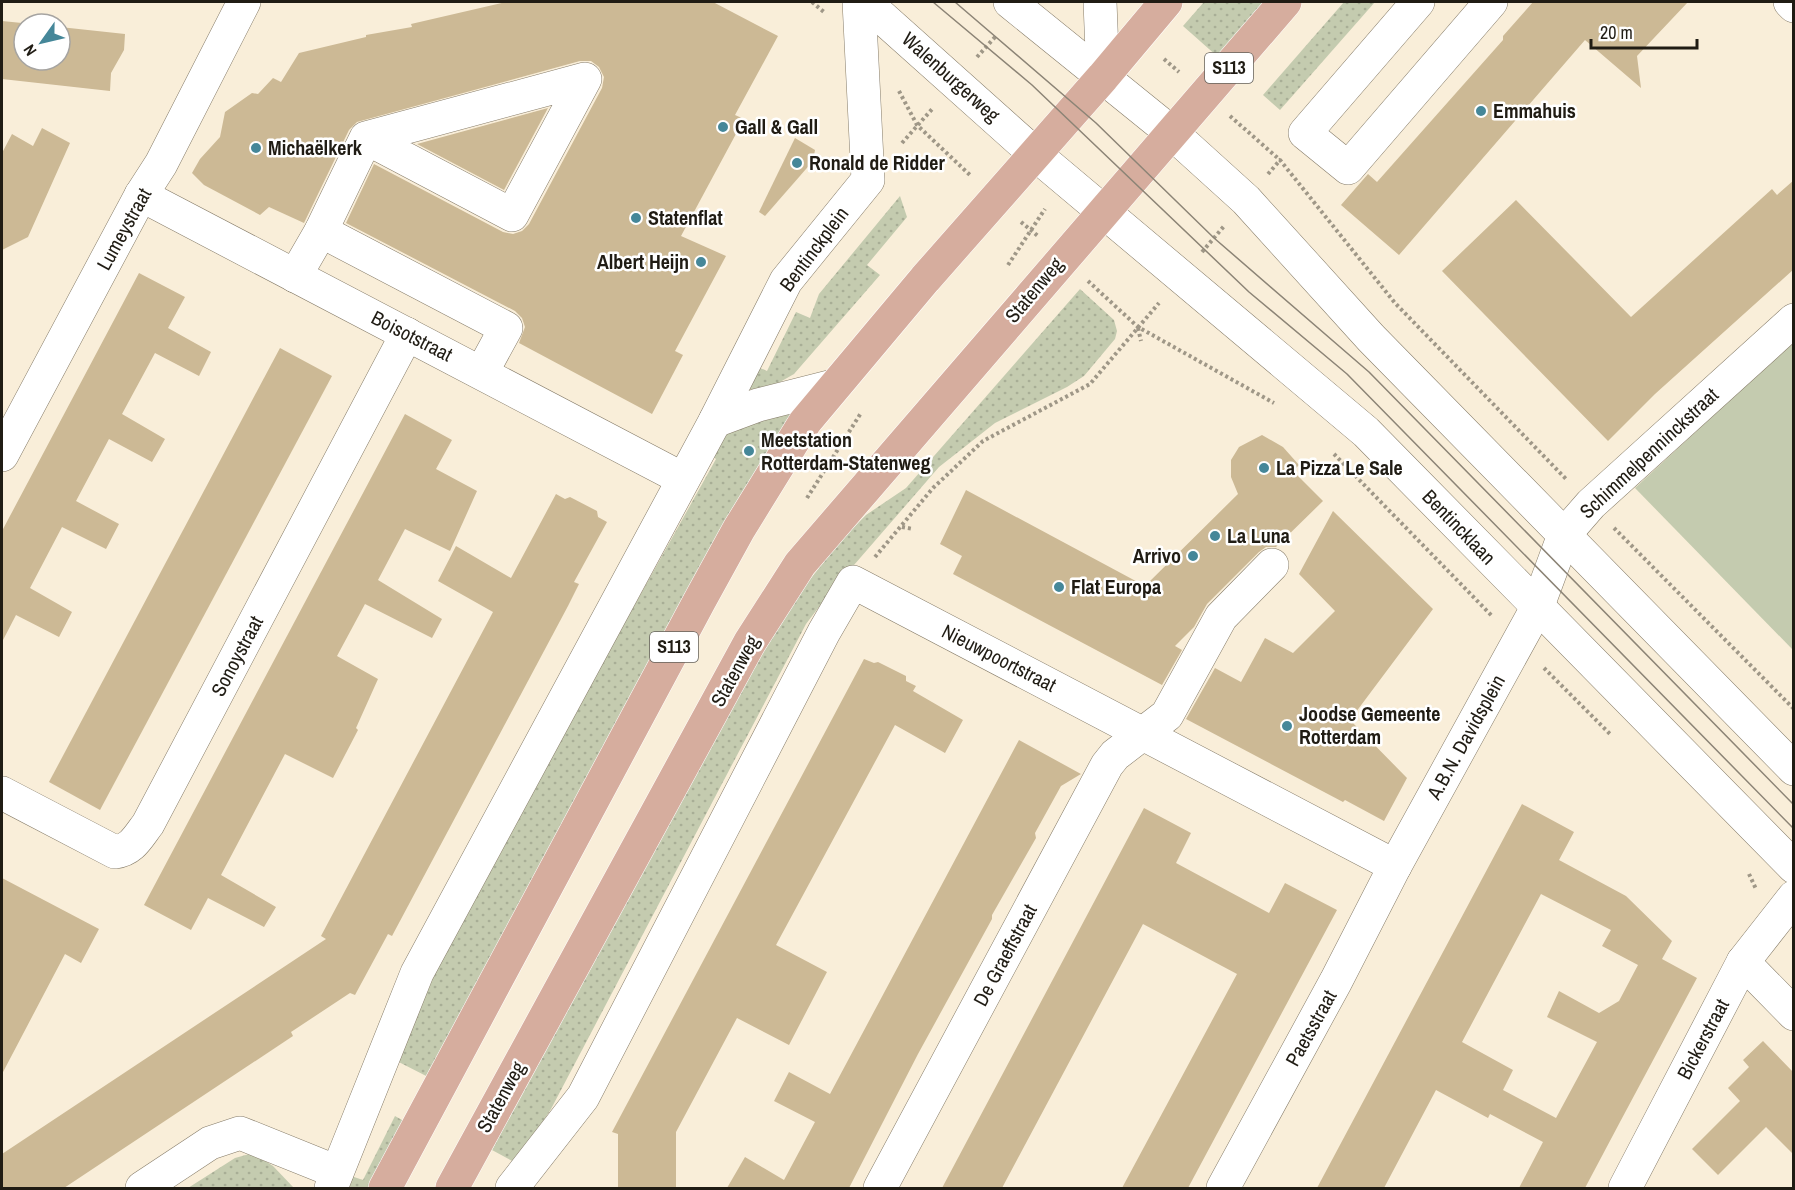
<svg xmlns="http://www.w3.org/2000/svg" width="1795" height="1190" font-family="'Archivo Narrow',sans-serif">
<style>
.grass{fill:url(#grass-dots)}
.pitch{fill:#c4cbaf}
.building{fill:#ccb995;fill-rule:evenodd}
.lines{fill:none;stroke-linecap:round;stroke-linejoin:round}
.minor-casing{stroke:#867c69;stroke-width:34}
.major-casing{stroke:#fff;stroke-width:34}
.path{stroke:#9f9787;stroke-width:4;stroke-dasharray:3 3;stroke-linecap:butt}
.minor{stroke:#fff;stroke-width:33}
.major{stroke:#d6ad9e;stroke-width:33}
.tram{stroke:#8c8476;stroke-width:1.5}
.poi-dot{fill:#458799;stroke:#fff;stroke-width:2}
.labels{text-anchor:middle;stroke-width:5;stroke-linejoin:round;paint-order:stroke}
.shield{fill:#fff;stroke:#63605a;stroke-width:1.5}
.shield-label{font-size:18px;font-weight:bold;fill:#201c14}
.street-label{font-size:20px;fill:#201c14;stroke:#fff}
.poi-label{font-size:20px;font-weight:bold;fill:#201c14;stroke:#fff;text-anchor:start}
</style>
<defs>
<pattern id="grass-dots" width="8" height="8" patternUnits="userSpaceOnUse" patternTransform="scale(1.5)"><rect width="8" height="8" fill="#c4cbaf"/><path d="M2 2h.1M6 6h.1" fill="none" stroke="#a8ae96" stroke-width="1.8" stroke-linecap="round"/></pattern>
</defs>
<rect width="100%" height="100%" fill="#f9eed9"/>
<!-- grass -->
<g class="grass">
<path d="M1204,2H1264L1218,57L1183,26Z"/>
<path d="M1344,2H1375L1280,110L1263,95Z"/>
<path d="M900,196L907,217L867,265L880,275L794,374L773,386L740,391L753,365L767,371L796,312L810,318L819,294Z"/>
<path d="M1080,289L1114,320L1117,331L1115,339L1084,376L1067,387L995,423L939,467L828,595L806,624L551,1109L516,1163L492,1150L733,690L795,598L844,537L866,515L906,488Z"/>
<path d="M800,411L434,1080L389,1057L425,981L716,459L705,450L733,421Z"/>
<path d="M395,1116L409,1124L375,1188H347L351,1176L363,1180Z"/>
<path d="M253,1153L273,1166L294,1188H188L235,1158Z"/>
</g>
<!-- pitch -->
<path class="pitch" d="M1793,342V650L1635,488Z"/>
<!-- building -->
<g class="building">
<path d="M506,2H713L778,36L735,115L744,119L681,236L726,256L675,351L683,355L652,414L519,343L525,327L522,318L515,311L346,223L374,164L503,232L513,234L522,231L529,224L602,88L604,77L599,67L591,61H580L357,122L349,130L304,223L269,207L260,215L204,185L192,173L200,159L220,137L225,112L252,93L258,94L273,78L281,82L299,53L366,37V35L412,27L411,24Z"/>
<path d="M1533,2H1688L1637,56L1641,88L1585,40L1399,255L1341,205L1368,174L1377,182L1503,40V36Z"/>
<path d="M2,21L32,24H24V60H60V27L125,34L124,50L111,73L110,91L2,79Z"/>
<path d="M548,108L504,190L417,144Z"/>
<path d="M42,128L70,143L28,237L2,250V153L12,134L33,146Z"/>
<path d="M795,138L815,150L813,161L765,216L759,212Z"/>
<path d="M1794,180V269L1655,394L1608,441L1442,271L1516,200L1631,317L1772,189L1777,195Z"/>
<path d="M139,273L185,297L168,328L211,352L199,376L155,353L122,414L165,439L152,462L109,439L76,501L119,524L106,549L62,527L30,588L72,612L59,637L16,615L2,642V531Z"/>
<path d="M280,348L332,376L100,810L49,782Z"/>
<path d="M405,414L452,440L436,469L477,491L450,551L405,529L378,580L442,619L432,638L365,604L337,656L378,679L356,728L358,730L333,778L285,754L221,875L276,907L264,927L208,898L191,930L144,905Z"/>
<path d="M1262,435L1283,447L1299,465L1293,471L1323,501L1276,547H1266L1259,552L1207,604L1194,627L1175,646L1182,650L1162,685L953,574L962,556L940,544L966,490L1145,586L1238,494L1231,477V460L1239,447Z"/>
<path d="M556,494L565,499L570,497L597,511L598,517L607,522L574,582L579,584L568,606L392,936L388,934L355,995L350,993L291,1032L293,1036L64,1188H2V1154L326,939L321,936L493,612L438,581L456,546L511,578Z"/>
<path d="M1333,511L1433,609L1350,720L1407,778L1384,821L1345,800L1343,802L1186,719L1215,668L1241,682L1265,638L1293,653L1335,611L1299,574Z"/>
<path d="M864,659L874,663L878,662L906,676V681L916,686L913,691L963,720L945,753L895,725L776,945L827,972L789,1045L737,1018L676,1132V1188H618V1134L612,1132Z"/>
<path d="M1019,740L1081,774L1061,786L1035,833L1036,838L992,915V919L918,1054L849,1188H727L745,1157L784,1180L815,1122L774,1101L789,1072L830,1094Z"/>
<path d="M1522,804L1574,832L1559,860L1626,896L1672,941L1662,959L1697,978L1620,1122L1585,1188H1519L1543,1142L1490,1114L1488,1118L1436,1090L1384,1188H1317ZM1541,894L1611,930L1602,946L1638,965L1619,1001L1599,1013L1559,991L1547,1017L1597,1042L1556,1118L1503,1090L1513,1070L1462,1042Z"/>
<path d="M1144,808L1191,833L1176,863L1269,913L1285,883L1337,910L1315,951L1188,1188H1122L1237,974L1143,924L1002,1188H942Z"/>
<path d="M2,878L99,929L81,963L65,954L2,1074Z"/>
<path d="M1763,1041L1794,1073V1155L1766,1127L1718,1175L1692,1149L1740,1101L1728,1088L1749,1067L1743,1060Z"/>
</g>
<g class="lines">
<defs>
<g id="minor">
<path d="M865,2L1035,154L1366,432L1794,867"/>
<path d="M1010,2L1172,133L1246,200L1371,338L1794,769"/>
<path d="M1100,2L1103,77"/>
<path d="M1418,2L1305,133L1348,168L1491,2"/>
<path d="M1790,2L1794,6"/>
<path d="M141,195L683,479"/>
<path d="M321,231L506,328L482,372"/>
<path d="M295,276L321,231L366,138L585,79L512,215L366,138"/>
<path d="M715,421L758,405L833,386"/>
<path d="M2,455L141,195L161,164L244,2"/>
<path d="M2,793L115,852C132,850 138,837 148,824L407,334"/>
<path d="M1743,962L1794,1014"/>
<path d="M142,1188L210,1143L240,1133L337,1172"/>
<path d="M331,1188L417,973L715,421L786,281L868,180L859,2"/>
<path d="M512,1188L583,1097L824,632L853,582L1395,866"/>
<path d="M880,1188L1107,765L1115,755L1167,715L1221,617L1272,565"/>
<path d="M1223,1188L1336,981L1395,866L1537,608L1564,535L1591,504L1794,320"/>
<path d="M1625,1188L1743,962L1794,897"/>
</g>
<g id="major">
<path d="M385,1188L700,600L739,529L805,422L925,279L1103,77L1166,2"/>
<path d="M452,1188L750,642L800,564L1285,2"/>
</g>
</defs>
<!-- minor casing -->
<use href="#minor" class="minor-casing"/>
<!-- major casing -->
<use href="#major" class="major-casing"/>
<!-- path -->
<g class="path">
<path d="M812,2L824,12"/>
<path d="M977,57L996,36"/>
<path d="M1164,59L1179,72"/>
<path d="M899,91L917,125L971,176"/>
<path d="M1230,116L1280,160L1395,303L1567,480"/>
<path d="M902,143L933,108"/>
<path d="M1268,174L1281,159"/>
<path d="M1021,222L1038,236"/>
<path d="M1202,252L1225,225"/>
<path d="M1008,265L1045,209"/>
<path d="M1088,281L1138,327L1274,403"/>
<path d="M1138,328L1141,341"/>
<path d="M1334,454L1492,616"/>
<path d="M807,498L861,413"/>
<path d="M902,527L913,529"/>
<path d="M1614,528L1794,709"/>
<path d="M875,557L933,488L965,458L983,441L1090,384L1159,303"/>
<path d="M1544,668L1611,735"/>
<path d="M1749,874L1756,889"/>
</g>
<!-- minor -->
<use href="#minor" class="minor"/>
<!-- major -->
<use href="#major" class="major"/>
<!-- tram -->
<g class="tram">
<path d="M933,2L1032,85L1249,292L1347,374L1794,829"/>
<path d="M955,2L1096,123L1214,238L1369,372L1794,805"/>
</g>
</g>
<!-- markers -->
<g class="poi-dot">
<circle cx="1481" cy="111" r="6"/>
<circle cx="723" cy="127" r="6"/>
<circle cx="256" cy="148" r="6"/>
<circle cx="797" cy="163" r="6"/>
<circle cx="636" cy="218" r="6"/>
<circle cx="701" cy="262" r="6"/>
<circle cx="749" cy="451" r="6"/>
<circle cx="1264" cy="468" r="6"/>
<circle cx="1215" cy="536" r="6"/>
<circle cx="1193" cy="556" r="6"/>
<circle cx="1059" cy="587" r="6"/>
<circle cx="1287" cy="726" r="6"/>
</g>
<g class="labels">
<!-- shield labels -->
<g class="shield">
<rect x="1205" y="53" width="48" height="30" rx="4.5"/>
<rect x="650" y="632" width="48" height="30" rx="4.5"/>
</g>
<g class="shield-label">
<text x="1229" y="74">S113</text>
<text x="674" y="653">S113</text>
</g>
<!-- street labels -->
<g class="street-label">
<text transform="translate(951 77) rotate(42)" y="7">Walenburgerweg</text>
<text transform="translate(124 229) rotate(-61)" y="7">Lumeystraat</text>
<text transform="translate(814 249) rotate(-53)" y="7">Bentinckplein</text>
<text transform="translate(1034 290) rotate(-50)" y="7">Statenweg</text>
<text transform="translate(412 336) rotate(27)" y="7">Boisotstraat</text>
<text transform="translate(1649 453) rotate(-43)" y="7">Schimmelpenninckstraat</text>
<text transform="translate(1459 527) rotate(46)" y="7">Bentincklaan</text>
<text transform="translate(237 656) rotate(-62)" y="7">Sonoystraat</text>
<text transform="translate(999 658) rotate(27)" y="7">Nieuwpoortstraat</text>
<text transform="translate(735 671) rotate(-61)" y="7">Statenweg</text>
<text transform="translate(1466 737) rotate(-61)" y="7">A.B.N. Davidsplein</text>
<text transform="translate(1005 955) rotate(-62)" y="7">De Graeffstraat</text>
<text transform="translate(1311 1028) rotate(-61)" y="7">Paetsstraat</text>
<text transform="translate(1703 1039) rotate(-62)" y="7">Bickerstraat</text>
<text transform="translate(501 1097) rotate(-61)" y="7">Statenweg</text>
</g>
<!-- poi labels -->
<g class="poi-label">
<text x="1493" y="118">Emmahuis</text>
<text x="735" y="134">Gall &amp; Gall</text>
<text x="268" y="155">Michaëlkerk</text>
<text x="809" y="170">Ronald de Ridder</text>
<text x="648" y="225">Statenflat</text>
<text x="689" y="269" text-anchor="end">Albert Heijn</text>
<text x="761" y="447">Meetstation<tspan x="761" dy="23">Rotterdam-Statenweg</tspan></text>
<text x="1276" y="475">La Pizza Le Sale</text>
<text x="1227" y="543">La Luna</text>
<text x="1181" y="563" text-anchor="end">Arrivo</text>
<text x="1071" y="594">Flat Europa</text>
<text x="1299" y="721">Joodse Gemeente<tspan x="1299" dy="23">Rotterdam</tspan></text>
</g>
</g>
<!-- border -->
<rect width="1795" height="1190" fill="none" stroke="#201c14" stroke-width="6"/>
<!-- north arrow -->
<g transform="translate(42 42) rotate(236)"><circle r="28" fill="#ffffff" stroke="#a6a4a1" stroke-width="1.5"/>
<path d="M0-4.5L10 22L0 15L-10 22Z" fill="#458799"/>
<text y="-9" font-size="16" font-weight="bold" text-anchor="middle" fill="#201c14">N</text>
</g>
<!-- scale -->
<path d="M1591 39v9h106v-9" fill="none" stroke="#201c14" stroke-width="3"/>
<text x="1600" y="39" font-size="18" fill="#201c14" stroke="#ffffff" stroke-width="4.5" paint-order="stroke">20 m</text>
</svg>
